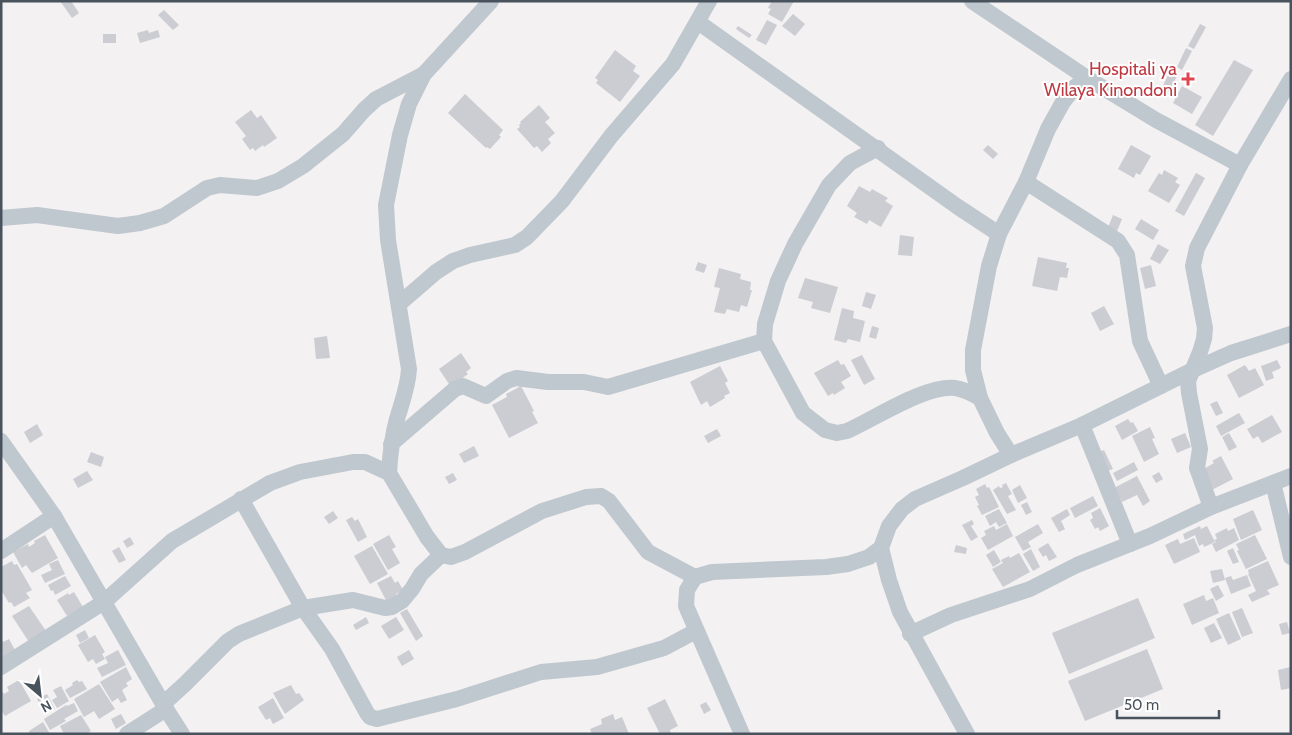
<svg xmlns="http://www.w3.org/2000/svg" width="1292" height="735" font-family="Cabin,sans-serif">
<style>
.building{fill:#cbcdd3}
.lines{fill:none;stroke-linecap:round;stroke-linejoin:round}
.street{stroke:#bfc7cf;stroke-width:16}
.health-dot{fill:#e0444e;stroke:#fff;stroke-width:2}
.labels{text-anchor:middle;stroke-width:4;stroke-linejoin:round;paint-order:stroke}
.health-label{font-size:18px;fill:#be3a42;stroke:#fff;text-anchor:end}
</style>
<rect width="100%" height="100%" fill="#f3f1f1"/>
<!-- building -->
<g class="building">
<path d="M60,1H71L79,13L72,18Z"/>
<path d="M772,1H794L782,22L768,14L771,9L768,8Z"/>
<path d="M164,10L179,25L173,30L158,15Z"/>
<path d="M793,14L805,24L795,36L782,26Z"/>
<path d="M767,20L777,25L766,45L756,40Z"/>
<path d="M1200,24L1206,27L1194,49L1188,46Z"/>
<path d="M738,26L752,35L749,38L736,29Z"/>
<path d="M148,30L149,33L158,30L160,37L140,43L137,33Z"/>
<rect x="103" y="34" width="13" height="9"/>
<path d="M1186,48L1192,51L1182,70L1177,67Z"/>
<path d="M615,50L636,66L633,71L640,76L620,102L596,83L598,80L595,78Z"/>
<path d="M1234,60L1253,70L1213,136L1195,125Z"/>
<path d="M1169,73L1177,76L1166,98L1159,94Z"/>
<path d="M1182,86L1202,97L1192,114L1173,103Z"/>
<path d="M465,94L503,130L499,135L501,137L490,149L487,147L486,148L448,113Z"/>
<path d="M539,105L550,118L545,122L555,133L548,139L551,143L542,152L537,146L534,148L517,129L520,127L519,125L521,123L520,122Z"/>
<path d="M251,110L257,118L261,115L277,138L264,147L263,145L255,151L253,148L250,150L242,139L246,136L235,122Z"/>
<path d="M988,145L998,154L993,159L983,150Z"/>
<path d="M1131,145L1151,156L1140,175L1136,173L1134,178L1118,169Z"/>
<path d="M1164,170L1178,178L1175,182L1180,185L1169,203L1148,191L1159,173L1162,175Z"/>
<path d="M1196,173L1205,178L1184,216L1175,211Z"/>
<path d="M859,186L870,192L872,189L888,198L885,201L893,206L881,227L869,220L867,224L854,217L857,213L847,206Z"/>
<path d="M1113,215L1122,219L1116,234L1107,230Z"/>
<path d="M1141,219L1159,230L1153,240L1135,229Z"/>
<path d="M900,235L914,237L912,256L898,255Z"/>
<path d="M1158,244L1169,250L1160,264L1150,259Z"/>
<path d="M1038,257L1067,263L1066,268H1069L1067,278L1060,277L1057,291L1032,286Z"/>
<path d="M698,262L707,265L704,273L695,270Z"/>
<path d="M1151,265L1156,286L1145,289L1140,268Z"/>
<path d="M719,268L741,274L740,279L751,282L750,290H752L747,307L741,305L739,312L727,309L725,314L714,312L720,288L714,287Z"/>
<path d="M805,278L838,287L830,313L811,308L813,302L798,298Z"/>
<path d="M866,292L876,295L871,309L862,306Z"/>
<path d="M1104,306L1114,324L1100,331L1091,313Z"/>
<path d="M842,308L854,311L853,318L865,321L860,342L848,339L846,343L834,340Z"/>
<path d="M872,326L879,328L876,339L869,337Z"/>
<path d="M327,336L330,358L316,359L314,338Z"/>
<path d="M461,353L471,368L466,372L468,374L453,385L449,384L439,369Z"/>
<path d="M862,355L875,379L864,385L851,360Z"/>
<path d="M838,360L841,365L844,364L851,376L841,382L845,388L834,395L833,393L828,396L814,373Z"/>
<path d="M1277,360L1281,368L1272,372L1274,378L1266,381L1261,366Z"/>
<path d="M1245,365L1249,371L1255,368L1264,385L1239,398L1227,375Z"/>
<path d="M720,366L728,381L725,383L730,393L724,396L725,398L710,407L707,401L701,405L690,382Z"/>
<path d="M521,386L534,411L532,412L538,423L509,438L492,405L507,397L506,394Z"/>
<path d="M1217,401L1223,413L1216,416L1210,404Z"/>
<path d="M1239,413L1245,423L1221,436L1216,426Z"/>
<path d="M1272,415L1282,432L1262,443L1258,436L1253,439L1247,429Z"/>
<path d="M1128,419L1131,423L1133,422L1138,431L1122,440L1115,426Z"/>
<path d="M37,424L43,435L30,443L24,432Z"/>
<path d="M1150,427L1155,438L1152,439L1159,454L1144,462L1132,436Z"/>
<path d="M717,429L721,436L708,443L704,436Z"/>
<path d="M1185,433L1191,447L1177,453L1171,439Z"/>
<path d="M1229,433L1237,447L1229,451L1222,437Z"/>
<path d="M474,446L479,456L464,463L459,454Z"/>
<path d="M1104,450L1113,469L1107,471L1099,452Z"/>
<path d="M91,452L104,457L101,467L87,462Z"/>
<path d="M1221,456L1233,479L1210,491L1200,471L1214,463L1212,461Z"/>
<path d="M1134,462L1138,470L1117,481L1113,473Z"/>
<path d="M87,471L93,480L78,488L73,479Z"/>
<path d="M1159,472L1163,479L1156,483L1152,476Z"/>
<path d="M453,473L457,480L449,484L445,477Z"/>
<path d="M1137,476L1150,501L1143,506L1137,495L1122,502L1118,494L1112,489Z"/>
<path d="M1006,483L1012,494L1008,496L1016,510L1007,514L993,490L999,486L1000,488L1003,487L1002,485Z"/>
<path d="M985,484L987,488L989,487L999,507L982,515L977,506L979,505L975,497L979,495L976,489Z"/>
<path d="M1020,485L1027,498L1018,503L1012,490Z"/>
<path d="M1093,496L1098,506L1075,518L1070,508Z"/>
<path d="M1027,502L1032,512L1026,515L1021,505Z"/>
<path d="M1100,508L1109,526L1100,531L1098,527L1095,529L1090,520L1093,518L1091,513Z"/>
<path d="M999,509L1007,523L999,527L996,522L990,526L985,516Z"/>
<path d="M1067,509L1070,515L1061,521L1065,529L1059,532L1051,518Z"/>
<path d="M1253,510L1262,530L1241,540L1233,519Z"/>
<path d="M333,511L338,518L329,524L324,517Z"/>
<path d="M352,517L355,521L358,519L367,537L358,542L346,520Z"/>
<path d="M972,520L974,524L971,526L978,537L971,541L962,525Z"/>
<path d="M1007,524L1013,536L988,550L981,538L986,535L984,531L994,526L996,530Z"/>
<path d="M1038,524L1043,533L1028,542L1031,547L1023,551L1015,537Z"/>
<path d="M1200,526L1201,529L1207,526L1215,542L1204,547L1203,544L1199,546L1195,535L1185,540L1183,534Z"/>
<path d="M1227,528L1228,531L1234,528L1239,540L1216,552L1212,544L1216,542L1214,540L1217,539L1215,534Z"/>
<path d="M45,535L58,558L32,573L26,565L22,568L13,552L28,544L29,547L35,543L34,541Z"/>
<path d="M389,535L396,547L392,549L400,563L388,570L373,544Z"/>
<path d="M1255,535L1267,559L1246,569L1237,551L1239,550L1236,544Z"/>
<path d="M130,537L134,544L127,548L123,541Z"/>
<path d="M1194,538L1200,552L1174,564L1165,545L1178,539L1180,544Z"/>
<path d="M1048,543L1057,557L1049,561L1046,555L1043,557L1038,549Z"/>
<path d="M956,545L967,548L966,554L954,552Z"/>
<path d="M372,546L388,574L370,584L354,556Z"/>
<path d="M119,547L126,560L119,563L112,551Z"/>
<path d="M1233,548L1239,562L1233,564L1227,551Z"/>
<path d="M1031,549L1040,567L1033,571L1023,554Z"/>
<path d="M994,550L1001,562L993,567L986,555Z"/>
<path d="M1019,553L1030,572L1003,587L992,569L1003,563L1001,560L1009,556L1010,558Z"/>
<path d="M58,560L65,574L45,583L41,575L52,570L49,564Z"/>
<path d="M12,561L14,565L17,564L32,590L26,593L30,598L14,607L11,602L9,603L1,590V567Z"/>
<path d="M1268,561L1279,585L1267,590L1270,594L1252,602L1248,595L1256,591L1248,574H1249L1248,570Z"/>
<path d="M1222,569L1225,580L1213,583L1210,571Z"/>
<path d="M1247,575L1251,586L1231,594L1225,578L1231,576L1233,580Z"/>
<path d="M65,576L71,586L55,595L53,590L51,591L48,585Z"/>
<path d="M391,576L395,583L398,581L403,590L396,594L399,600L389,606L377,583Z"/>
<path d="M1218,585L1224,596L1216,601L1210,589Z"/>
<path d="M74,592L83,607L67,616L57,600L68,593L69,595Z"/>
<path d="M1204,595L1206,601L1213,598L1219,613L1192,625L1183,604Z"/>
<path d="M1138,598L1155,638L1069,674L1052,633Z"/>
<path d="M29,606L46,631L29,642L12,616Z"/>
<path d="M1242,608L1253,633L1242,637L1232,612Z"/>
<path d="M407,609L423,636L416,641L400,613Z"/>
<path d="M1229,613L1241,639L1228,645L1216,619Z"/>
<path d="M366,617L369,623L356,630L353,625Z"/>
<path d="M396,617L404,630L389,639L381,626Z"/>
<path d="M1287,622L1290,633L1282,635L1279,624Z"/>
<path d="M1214,623L1222,638L1211,643L1204,628Z"/>
<path d="M85,630L89,638L80,643L76,635Z"/>
<path d="M95,635L105,652L102,654L105,659L96,664L93,659L88,662L78,645Z"/>
<path d="M1,638L3,642L9,639L16,652L3,659L1,656Z"/>
<path d="M1147,649L1163,689L1085,721L1068,681Z"/>
<path d="M118,650L126,665L102,677L97,668L108,663L105,657Z"/>
<path d="M409,650L414,659L402,666L397,657Z"/>
<path d="M126,667L132,679L126,683L128,686L122,690L127,700L121,703L118,698L112,702L100,682Z"/>
<path d="M1291,667V688L1281,690L1278,670Z"/>
<path d="M19,680L31,701L5,716L1,710V690L4,694L9,691L7,687Z"/>
<path d="M77,680L79,682L82,681L87,689L70,698L65,690L73,685L72,683Z"/>
<path d="M99,684L115,709L99,719L94,711L84,717L74,699Z"/>
<path d="M291,685L296,694L299,693L304,700L285,714L273,693Z"/>
<path d="M61,686L69,701L57,708L52,700L57,697L53,690Z"/>
<path d="M47,694L55,709L45,714L37,699Z"/>
<path d="M273,698L284,718L273,724L270,718L266,720L258,707Z"/>
<path d="M665,699L678,726L670,730L671,734H660L647,708Z"/>
<path d="M706,702L711,710L704,714L700,705Z"/>
<path d="M74,703L78,711L64,719L66,721L50,730L44,719L66,705L67,706Z"/>
<path d="M121,714L126,723L116,729L111,719Z"/>
<path d="M613,714L615,720L622,717L629,734H592L590,729L602,724L601,719Z"/>
<path d="M81,715L91,731L86,734H64L60,726Z"/>
<path d="M43,722L50,734H30L29,731Z"/>
</g>
<g class="lines">
<!-- street -->
<g class="street">
<path d="M972,1L1087,78L1156,120L1240,165"/>
<path d="M698,22L958,207L999,234"/>
<path d="M878,148L850,163L829,185L795,244L778,281L765,324L764,341L803,413L825,430L837,433L847,431C876,418 925,385 955,388C964,389 973,394 980,398L997,433L1011,455"/>
<path d="M1026,182L1118,241L1127,255L1140,341L1161,386"/>
<path d="M1,218L37,215L118,226L140,223L164,216L207,188L220,185L257,188L278,181L303,166L343,134L364,110L376,99L424,74"/>
<path d="M399,304L436,272L453,261L470,255L515,245L527,237L562,201L611,136L673,64L709,1"/>
<path d="M980,398L973,370V350L989,266L999,234L1026,182L1048,129L1063,102L1075,87L1087,78"/>
<path d="M1082,425L1130,544"/>
<path d="M1,441L54,516L166,709L182,734"/>
<path d="M391,444L455,389L463,386L486,396L507,381L516,378L548,382H584L608,387L764,341"/>
<path d="M389,473C390,455 392,437 397,419C402,402 408,387 409,369L388,240L386,205L400,135L409,104L424,74L491,1"/>
<path d="M1273,483L1291,557"/>
<path d="M241,499L303,608L332,649L367,713L370,717L377,719L457,699L541,672L597,667L664,648L696,631"/>
<path d="M1211,507L1197,468L1200,449L1189,393L1188,381L1200,352L1204,339L1205,328L1193,266L1197,248L1240,165L1291,79"/>
<path d="M881,548L889,580L900,612L967,734"/>
<path d="M1,551L54,516"/>
<path d="M910,634L951,615L1030,589L1077,565L1150,536L1211,507L1291,476"/>
<path d="M1,667L104,602L172,541L270,483L300,472L353,462H365L389,473L427,537L441,555L451,557L465,552L542,511L586,497L601,496L609,501L648,552L695,577"/>
<path d="M163,704L185,684L228,641L239,634L303,608L353,600L385,608L392,607L402,601L412,589L421,574L441,555"/>
<path d="M127,734L166,709"/>
<path d="M742,734L686,606L687,590L695,577L712,572L826,567L848,564L869,557L881,548L889,526L902,509L915,499L963,478L1011,455L1082,425L1193,370L1231,353L1291,334"/>
</g>
</g>
<!-- markers -->
<path class="health-dot" d="M1185.5 71.5h5v5h5v5h-5v5h-5v-5h-5v-5h5z"/>
<g class="labels">
<!-- health labels -->
<g class="health-label">
<text x="1177" y="75">Hospitali ya<tspan x="1177" dy="21">Wilaya Kinondoni</tspan></text>
</g>
</g>
<!-- border -->
<rect width="1292" height="735" fill="none" stroke="#49535e" stroke-width="5"/>
<!-- north arrow -->
<g transform="translate(40 695) rotate(152)" stroke="#ffffff" stroke-width="4" paint-order="stroke">
<path d="M0-4L9 19L0 12L-9 19Z" fill="#49535e"/>
<text y="-8" font-size="14" font-weight="bold" text-anchor="middle" fill="#49535e">N</text>
</g>
<!-- scale -->
<path d="M1117 710v8h102v-8" fill="none" stroke="#49535e" stroke-width="2.5"/>
<text x="1124" y="710" font-size="15" fill="#49535e" stroke="#ffffff" stroke-width="4" paint-order="stroke">50 m</text>
</svg>
